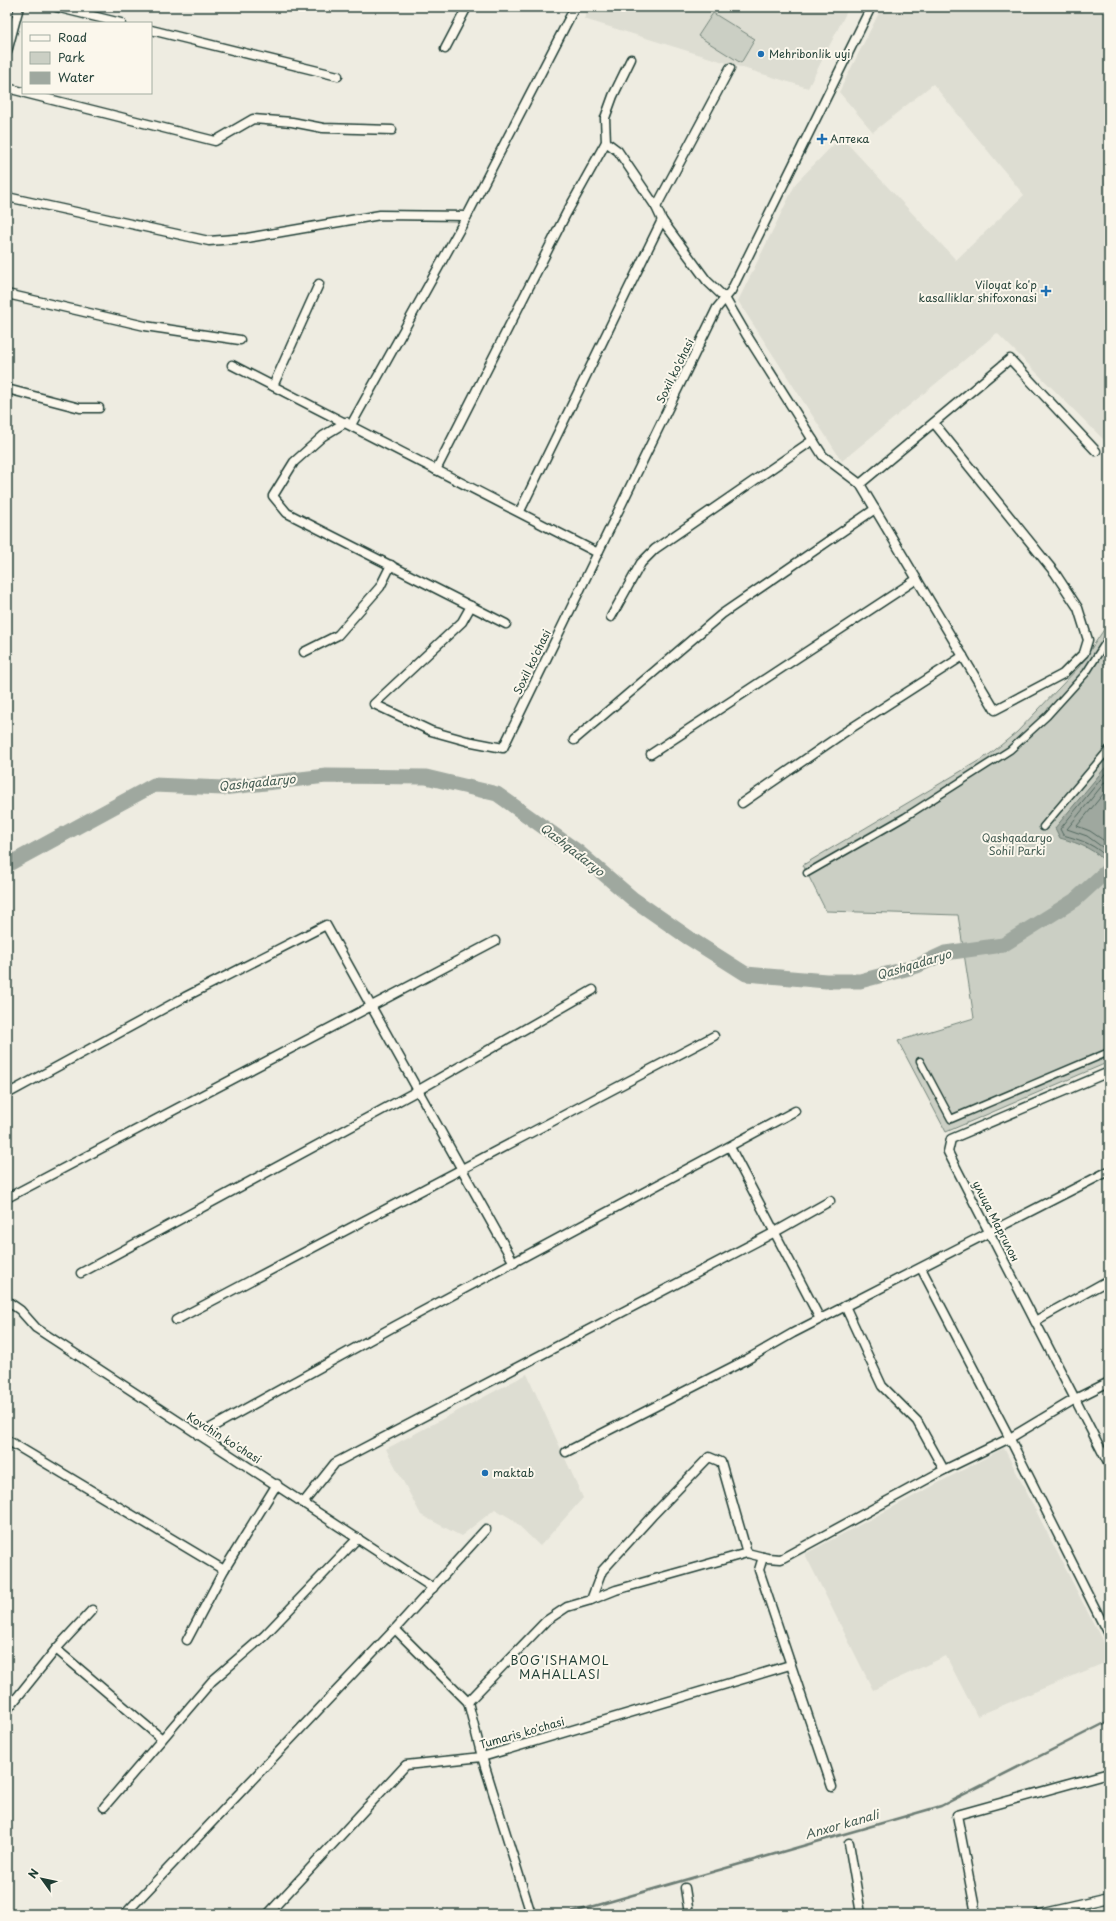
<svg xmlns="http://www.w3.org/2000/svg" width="1116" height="1921" font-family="'Playpen Sans',sans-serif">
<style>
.built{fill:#ddddd2}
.green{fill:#cbcfc4;stroke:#75867c}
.water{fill:#9fa89f;stroke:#6c7d74}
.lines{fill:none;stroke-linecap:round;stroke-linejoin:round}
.shore{stroke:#52685f;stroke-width:1}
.stream{stroke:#6c7d74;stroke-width:2.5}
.river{stroke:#9fa89f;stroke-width:15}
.pedestrian-casing{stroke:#1f3d34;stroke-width:9}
.minor-casing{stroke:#1f3d34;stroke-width:11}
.pedestrian{stroke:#fbf7ec;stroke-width:6}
.minor{stroke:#fbf7ec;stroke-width:8}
.poi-dot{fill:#1f6fb2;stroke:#fbf7ec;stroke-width:1.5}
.labels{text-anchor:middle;stroke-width:4;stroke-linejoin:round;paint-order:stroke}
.poi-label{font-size:11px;fill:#1f3d34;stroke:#fbf7ec;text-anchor:start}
.street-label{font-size:11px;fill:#1f3d34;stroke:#fbf7ec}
.park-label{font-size:11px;fill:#415a51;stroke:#fbf7ec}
.water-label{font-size:12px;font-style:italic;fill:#455d54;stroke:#fbf7ec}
.neighbourhood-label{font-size:12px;letter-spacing:1px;fill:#1f3d34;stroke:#fbf7ec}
</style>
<rect width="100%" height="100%" fill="#eeece1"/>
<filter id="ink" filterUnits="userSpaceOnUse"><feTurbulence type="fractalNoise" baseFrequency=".025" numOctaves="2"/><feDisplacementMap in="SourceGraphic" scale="8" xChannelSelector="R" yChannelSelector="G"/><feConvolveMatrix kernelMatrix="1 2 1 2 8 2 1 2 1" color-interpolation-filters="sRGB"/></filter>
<g filter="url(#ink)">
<!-- built -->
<g class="built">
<path d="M590,7H849L808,88L584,19Z"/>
<path d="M882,7H1109V445L997,333L842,461L738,301L796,183L841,137L956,260L1024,195L933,84L873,132L839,92Z"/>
<path d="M527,1374L583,1498L540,1546L512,1519L495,1509L461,1536L421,1515L386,1449Z"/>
<path d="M1004,1448L1109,1654V1661L977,1716L946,1656L873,1690L805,1554Z"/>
</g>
<!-- green -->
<g class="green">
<path d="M713,13L755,39L741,63L698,36Z"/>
<path d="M1109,622V1062L946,1132L898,1041L974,1018L958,915L826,911L803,865L990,754L1017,732L1079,667Z"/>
</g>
<!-- water -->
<path class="water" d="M1109,763V866C1095,849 1081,844 1060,838L1055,828Z"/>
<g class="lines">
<!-- shore -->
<g class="shore">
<path d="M1109,769L1060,829L1063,835C1081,840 1097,845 1109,860"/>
<path d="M1109,777L1067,829L1087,836L1109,852"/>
<path d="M1109,787L1077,826L1090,831L1109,844"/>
</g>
<!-- stream -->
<path class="stream" d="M567,1914L941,1806L1109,1721"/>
<!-- river -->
<path class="river" d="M7,865L154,785L223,788L326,776L426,777L497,794L577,851L633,899L689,938L746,974L826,981H860L917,966L945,953L1003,945L1075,900L1109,869"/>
<defs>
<g id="pedestrian">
<path d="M1043,827L1109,749"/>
<path d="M807,873L905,817L1010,750L1047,716L1086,673L1109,637"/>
<path d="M920,1061L951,1119L1109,1052"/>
</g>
<g id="minor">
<path d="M56,7L121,23"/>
<path d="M151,30L338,76"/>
<path d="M445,49L467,7"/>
<path d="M7,52L19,7"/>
<path d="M7,88L23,92"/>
<path d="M25,93L215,141L253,119L292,122L323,128L392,130"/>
<path d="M606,142L618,151L656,207L662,220L707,281L725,298L746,334L823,456L860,484L995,710L1063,674L1084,653L1088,640L1078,608L1055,573L934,423"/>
<path d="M7,197L209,241L247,238L380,215L467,216"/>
<path d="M656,207L730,68"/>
<path d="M7,294L145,326L240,340"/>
<path d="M232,365L598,553"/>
<path d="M273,386L319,284"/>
<path d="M7,389L80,408H99"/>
<path d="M346,422L323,436L294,462L273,496L287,513L506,624"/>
<path d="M351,425L467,216L575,7"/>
<path d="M436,470L566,214L606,142L605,118L613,96L631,59"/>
<path d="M860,484L1010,359L1096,451"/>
<path d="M520,511L662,220"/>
<path d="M471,606L462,622L374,704L431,731L467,741L503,748L717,308L731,291L871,7"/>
<path d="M611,617L641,563L655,549L813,440"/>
<path d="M304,652L338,635L380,587L391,565"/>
<path d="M574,740L722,614L875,509"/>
<path d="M651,754L917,579"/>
<path d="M742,803L842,734L963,656"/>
<path d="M1109,1072L951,1139L948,1152L1109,1465"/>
<path d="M7,1094L185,997L326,925L514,1263"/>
<path d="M730,1147L820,1319"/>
<path d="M7,1198L495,941"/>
<path d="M921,1268L1006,1431L1109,1636"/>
<path d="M81,1273L417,1091L593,990"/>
<path d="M7,1301L20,1310L36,1328L433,1588"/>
<path d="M845,1306L882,1386L917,1421L944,1470"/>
<path d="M176,1320L714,1036"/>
<path d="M1035,1321L1109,1280"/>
<path d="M198,1435L395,1326L795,1111"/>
<path d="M7,1440L224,1570"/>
<path d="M566,1452L746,1360L793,1333L1109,1171"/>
<path d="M304,1502L335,1463L775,1232L830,1201"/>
<path d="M763,1557L759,1570L832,1787"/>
<path d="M591,1600L616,1590L747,1553L767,1558L781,1559L944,1470L1010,1438L1075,1399L1109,1382"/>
<path d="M395,1629L468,1702L482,1757L531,1914"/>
<path d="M187,1640L224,1570L277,1484"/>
<path d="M56,1649L162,1739"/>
<path d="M468,1702L546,1621L567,1607L591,1600L602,1571L652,1516L709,1457L721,1462L747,1553"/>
<path d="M7,1710L56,1649L92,1610"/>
<path d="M104,1807L212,1681L264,1636L358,1538"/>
<path d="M849,1843L861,1914"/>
<path d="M685,1888L689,1914"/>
<path d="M125,1914L395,1629L486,1529"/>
<path d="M268,1914L406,1765L482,1757L790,1665"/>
<path d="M976,1914L957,1815L1109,1773"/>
<path d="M1039,1914L1109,1898"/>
</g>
</defs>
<!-- pedestrian casing -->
<use href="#pedestrian" class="pedestrian-casing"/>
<!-- minor casing -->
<use href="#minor" class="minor-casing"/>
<!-- pedestrian -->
<use href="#pedestrian" class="pedestrian"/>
<!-- minor -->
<use href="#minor" class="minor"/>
</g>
</g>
<!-- markers -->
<g class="poi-dot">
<circle cx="761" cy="54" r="4"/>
<path d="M820 133h4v4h4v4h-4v4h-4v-4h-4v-4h4z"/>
<path d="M1044 285h4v4h4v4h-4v4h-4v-4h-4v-4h4z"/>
<circle cx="485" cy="1473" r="4"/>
</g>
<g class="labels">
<!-- poi labels -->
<g class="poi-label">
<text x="769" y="58">Mehribonlik uyi</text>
<text x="830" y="143">Аптека</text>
<text x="1037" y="289" text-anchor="end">Viloyat ko'p<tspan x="1037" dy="13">kasalliklar shifoxonasi</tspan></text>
<text x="493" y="1477">maktab</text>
</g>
<!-- street labels -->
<g class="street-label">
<text transform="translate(675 371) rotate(-64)" y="4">Soxil ko'chasi</text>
<text transform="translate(532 662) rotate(-64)" y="4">Soxil ko'chasi</text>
<text transform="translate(996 1221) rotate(63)" y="4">улица Маргилон</text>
<text transform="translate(224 1438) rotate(32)" y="4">Kovchin ko'chasi</text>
<text transform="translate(522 1733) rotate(-16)" y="4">Tumaris ko'chasi</text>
</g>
<!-- park labels -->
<g class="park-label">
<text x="1017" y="842">Qashqadaryo<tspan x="1017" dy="13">Sohil Parki</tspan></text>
</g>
<!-- water labels -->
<g class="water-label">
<text transform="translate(257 783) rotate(-6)" y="4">Qashqadaryo</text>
<text transform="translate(572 850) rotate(38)" y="4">Qashqadaryo</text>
<text transform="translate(914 965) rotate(-17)" y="4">Qashqadaryo</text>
<text transform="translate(842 1825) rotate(-16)" y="4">Anxor kanali</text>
</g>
<!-- neighbourhood labels -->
<g class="neighbourhood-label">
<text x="560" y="1665">BOG'ISHAMOL<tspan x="560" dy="14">MAHALLASI</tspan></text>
</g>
</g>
<!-- margin -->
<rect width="1116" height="1921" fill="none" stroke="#fbf7ec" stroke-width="24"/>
<rect x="12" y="12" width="1092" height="1897" fill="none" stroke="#1f3d34" stroke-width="1.5" filter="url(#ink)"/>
<!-- legend -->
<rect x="22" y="22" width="130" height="72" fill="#fbf7ec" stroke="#a3ada2"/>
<rect x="30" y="35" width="20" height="6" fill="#fbf7ec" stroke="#a3ada2"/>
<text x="58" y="42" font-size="12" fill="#1f3d34">Road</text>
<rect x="30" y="52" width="20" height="12" fill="#cbcfc4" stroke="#a3ada2"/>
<text x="58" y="62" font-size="12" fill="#1f3d34">Park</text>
<rect x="30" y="72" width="20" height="12" fill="#9fa89f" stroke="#a3ada2"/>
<text x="58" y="82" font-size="12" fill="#1f3d34">Water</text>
<!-- north arrow -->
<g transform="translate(42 1879) rotate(303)" stroke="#fbf7ec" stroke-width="3" paint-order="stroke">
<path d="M0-3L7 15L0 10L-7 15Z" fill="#1f3d34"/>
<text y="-6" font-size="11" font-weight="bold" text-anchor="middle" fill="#1f3d34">N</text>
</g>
</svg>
